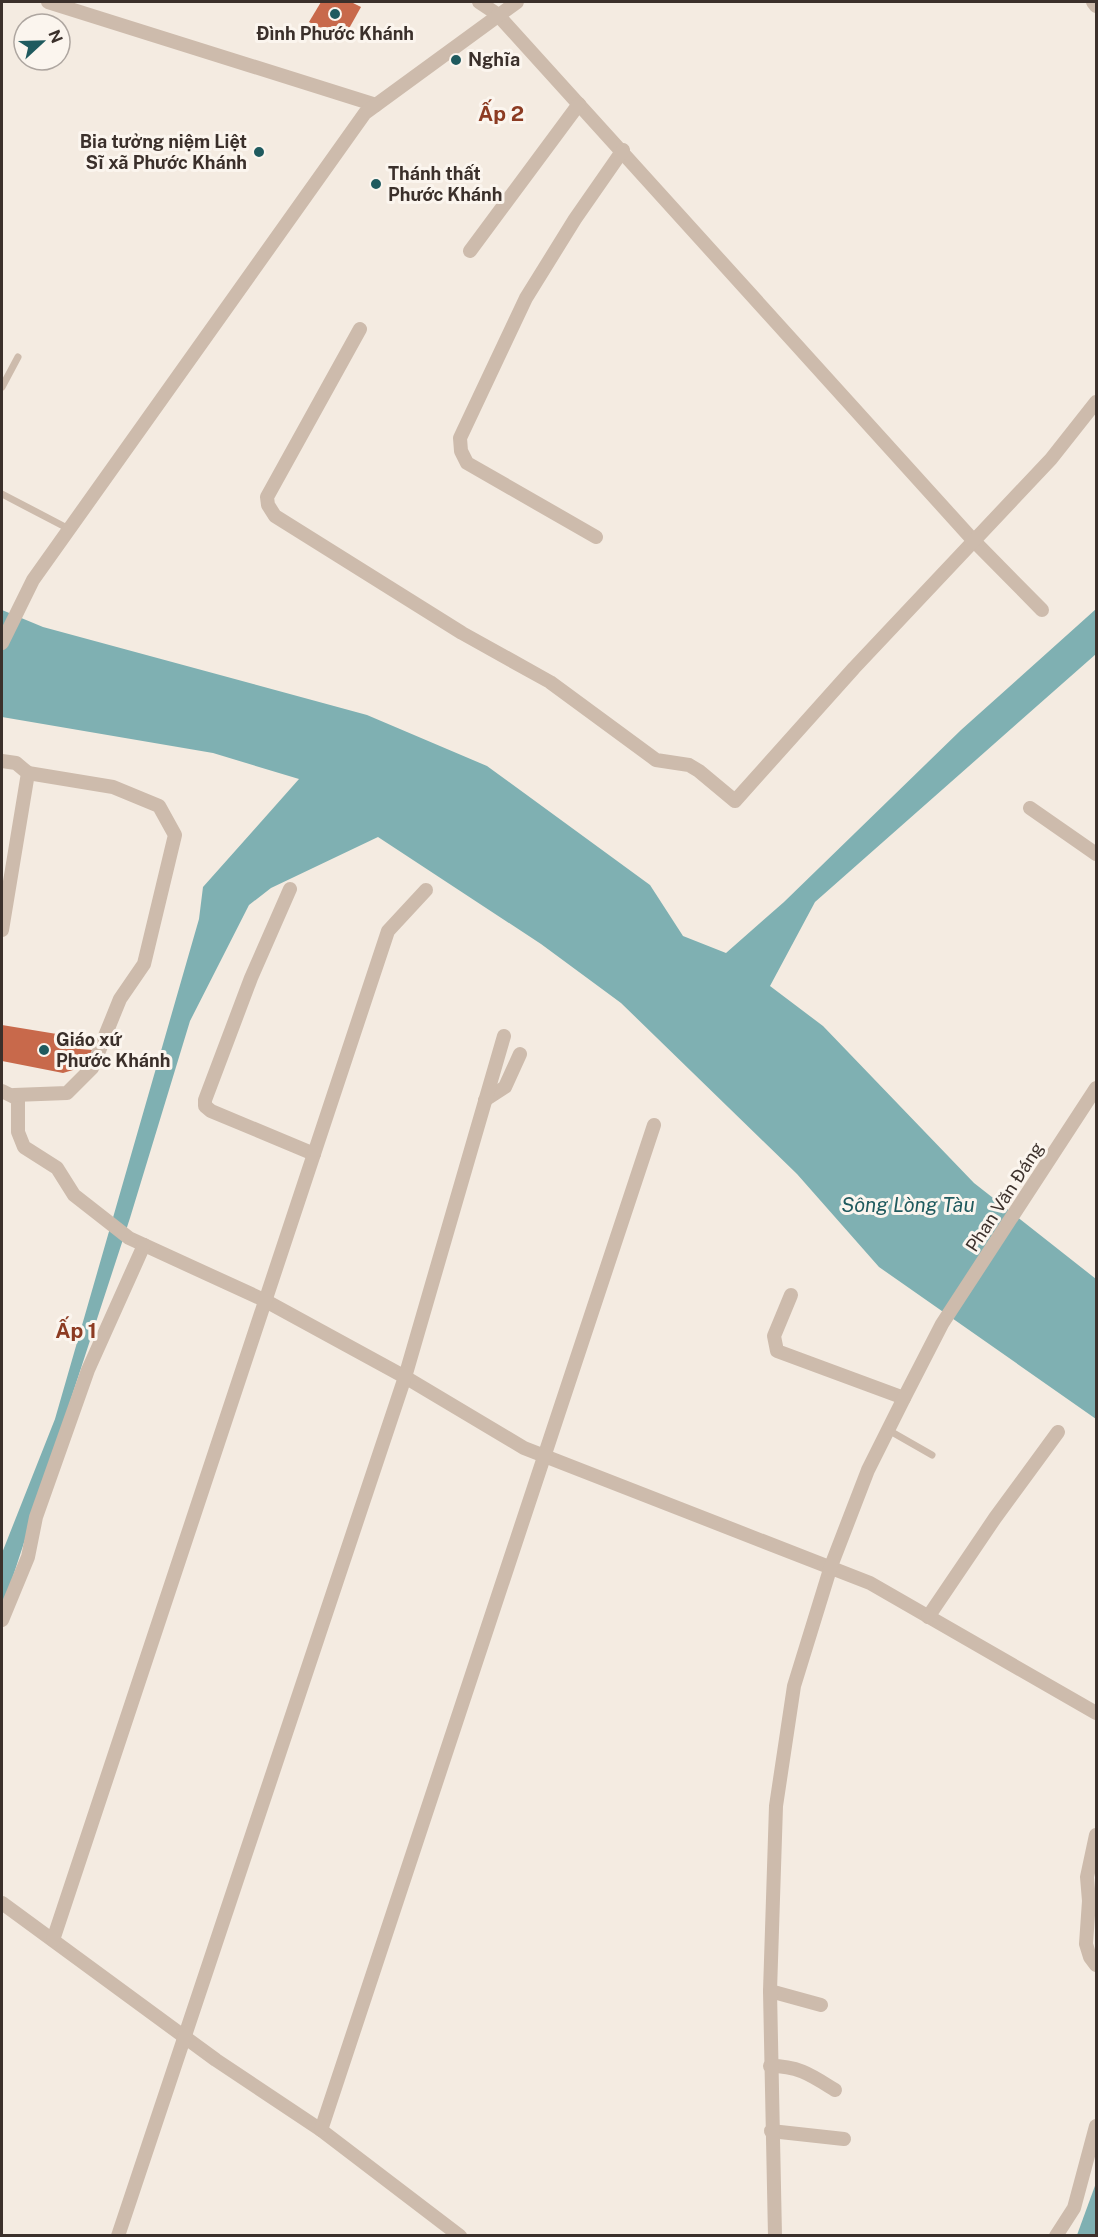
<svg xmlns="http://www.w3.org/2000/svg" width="1098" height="2237" font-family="'Public Sans',sans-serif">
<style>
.water{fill:#7fb0b2}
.building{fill:#c8694b}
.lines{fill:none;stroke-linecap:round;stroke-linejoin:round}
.service{stroke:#cdbbac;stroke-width:7}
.minor{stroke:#cdbbac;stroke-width:14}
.poi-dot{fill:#1f5a5e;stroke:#fbf5ee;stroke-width:2}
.labels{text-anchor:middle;stroke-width:6;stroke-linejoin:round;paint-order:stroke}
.poi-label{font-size:18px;font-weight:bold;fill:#3b302b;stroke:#fbf5ee;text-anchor:start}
.street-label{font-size:18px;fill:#3b302b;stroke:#fbf5ee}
.water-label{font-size:20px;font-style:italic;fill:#1f5a5e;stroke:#fbf5ee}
.quarter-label{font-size:21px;font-weight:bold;fill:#8c3b22;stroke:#fbf5ee}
</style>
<rect width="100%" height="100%" fill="#f4ebe1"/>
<!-- water -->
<g class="water">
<path d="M1096,609V654L815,902L770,986L823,1026L974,1183L1096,1279V1419L879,1267L797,1174L621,1003L541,944L378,837L271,888L249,905L190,1021L130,1218L2,1610V1553L55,1419L199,919L203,887L299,779L213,753L2,717V610L43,627L367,715L487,766L650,885L683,936L726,953L784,902L961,730Z"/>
<path d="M1096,2183V2235H1077Z"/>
</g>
<!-- building -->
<g class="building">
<path d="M321,2H351L361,7L342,41L309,22Z"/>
<path d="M2,1025L69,1036L76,1041L80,1049L93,1050L90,1067L78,1064L73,1070L63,1073L2,1061Z"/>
</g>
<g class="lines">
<!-- service -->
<g class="service">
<path d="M2,387L18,357"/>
<path d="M2,494L69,529"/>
<path d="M890,1431L932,1455"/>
</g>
<!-- minor -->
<g class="minor">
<path d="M48,2L376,105"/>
<path d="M479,2L497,14L973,540L1042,610"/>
<path d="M1093,2L1096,6"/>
<path d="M470,251L579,104"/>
<path d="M360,329L267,497L268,505L275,516L462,633L550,682L656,760L689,765L699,771L735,801L854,668L1051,459L1096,402"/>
<path d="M596,537L467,463L461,451L460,438L526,298L575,219L623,150"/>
<path d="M2,643L33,580L365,113L517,2"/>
<path d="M2,761L16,763L28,773L2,930"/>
<path d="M1030,808L1096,854"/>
<path d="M290,889L251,978L205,1100V1106L211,1111L314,1154"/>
<path d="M2,1091L18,1099V1132L24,1147L57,1168L74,1195L129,1238L264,1300L405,1377L524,1448L870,1583L1096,1713"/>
<path d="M14,1095L67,1093L92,1068L120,999L144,964L175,835L159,806L113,787L28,773"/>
<path d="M485,1100L505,1087L520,1054"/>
<path d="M791,1295L774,1336L777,1351L904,1398"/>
<path d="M928,1617L995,1518L1058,1432"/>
<path d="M2,1620L28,1557L36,1517L88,1370L144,1245"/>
<path d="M1096,1835L1087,1877L1089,1901L1086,1944L1090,1957L1096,1965"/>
<path d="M2,1903L216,2060L321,2130L460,2236"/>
<path d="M53,1940L388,931L426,890"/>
<path d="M770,1991L821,2005"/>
<path d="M770,2066C799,2066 811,2075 835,2090"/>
<path d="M321,2130L654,1125"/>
<path d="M771,2131L844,2139"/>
<path d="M118,2236L405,1377L504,1036"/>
<path d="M775,2236L770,1991L776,1806L794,1686L831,1566L868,1470L904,1398L942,1324L1096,1088"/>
<path d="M1056,2236L1074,2208L1096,2126"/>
</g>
</g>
<!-- markers -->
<g class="poi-dot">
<circle cx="335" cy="14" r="6"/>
<circle cx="456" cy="60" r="6"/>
<circle cx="259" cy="152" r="6"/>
<circle cx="376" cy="184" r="6"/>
<circle cx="44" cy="1050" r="6"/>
</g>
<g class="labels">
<!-- poi labels -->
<g class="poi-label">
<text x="335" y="40" text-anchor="middle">Đình Phước Khánh</text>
<text x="468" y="66">Nghĩa</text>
<text x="247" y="148" text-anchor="end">Bia tưởng niệm Liệt<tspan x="247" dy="21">Sĩ xã Phước Khánh</tspan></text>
<text x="388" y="180">Thánh thất<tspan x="388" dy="21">Phước Khánh</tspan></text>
<text x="56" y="1046">Giáo xứ<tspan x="56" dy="21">Phước Khánh</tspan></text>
</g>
<!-- street labels -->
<g class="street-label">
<text transform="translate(1005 1197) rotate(-57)" y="6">Phan Văn Đáng</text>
</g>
<!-- water labels -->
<g class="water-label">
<text x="908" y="1212">Sông Lòng Tàu</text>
</g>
<!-- quarter labels -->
<g class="quarter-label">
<text x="501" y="121">Ấp 2</text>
<text x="76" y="1338">Ấp 1</text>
</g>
</g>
<!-- border -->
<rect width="1098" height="2237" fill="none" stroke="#3b302b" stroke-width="6"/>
<!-- north arrow -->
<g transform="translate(42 42) rotate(68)"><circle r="28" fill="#fbf5ee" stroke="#aea6a0" stroke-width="1.5"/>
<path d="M0-4.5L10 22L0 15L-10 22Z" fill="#1f5a5e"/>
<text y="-9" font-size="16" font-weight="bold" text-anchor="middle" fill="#3b302b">N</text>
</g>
</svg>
